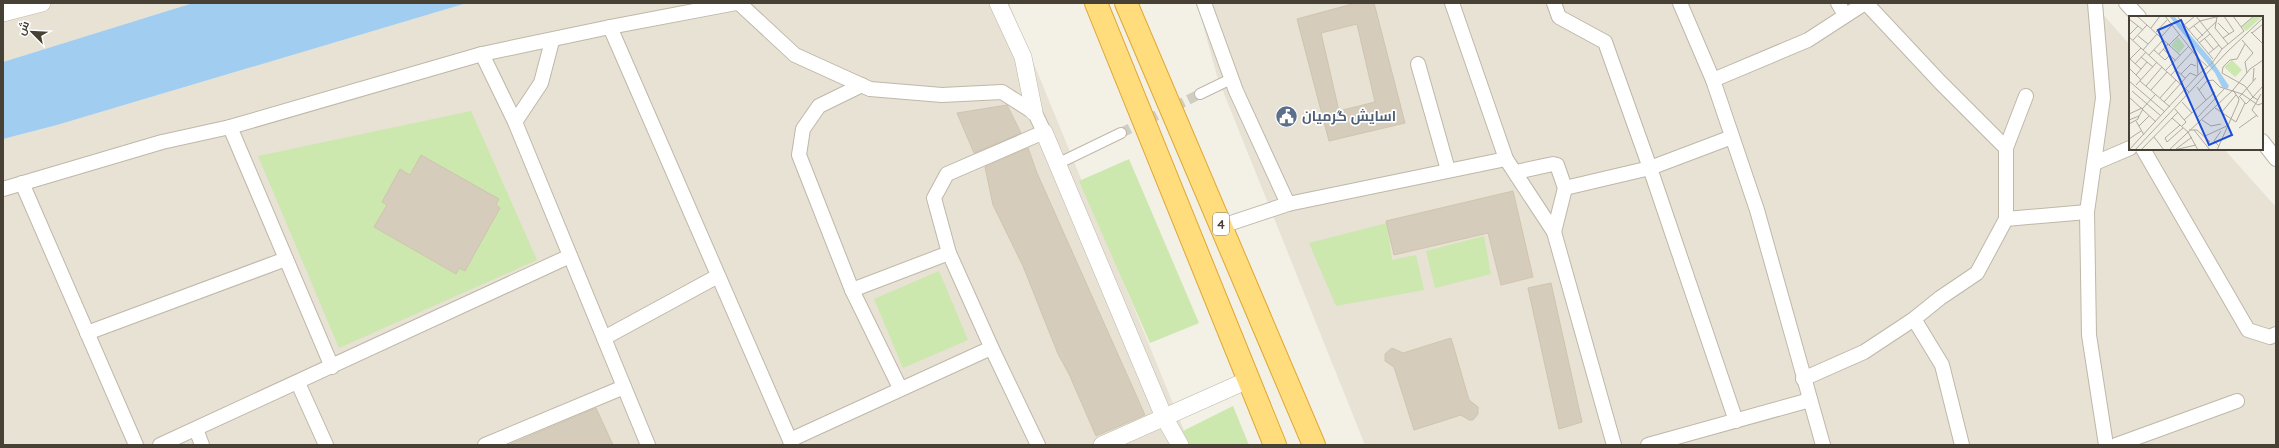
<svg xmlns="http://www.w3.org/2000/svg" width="2279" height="448" font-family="Quicksand,Cairo,sans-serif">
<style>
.residential{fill:#e7e2d4}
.green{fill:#cce8ae}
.water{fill:#a1cdf1}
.building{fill:#d5ccbb;stroke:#d0c4ae;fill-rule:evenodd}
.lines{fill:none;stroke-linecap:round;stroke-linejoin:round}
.pedestrian-tunnel{stroke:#d0cdc3;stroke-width:10;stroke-dasharray:10 5;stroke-linecap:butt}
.pedestrian-casing{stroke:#bfb8a9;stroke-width:12}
.minor-casing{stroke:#bfb8a9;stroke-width:16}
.tertiary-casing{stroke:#bfb8a9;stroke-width:18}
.trunk-casing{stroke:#e0a734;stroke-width:24}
.pedestrian{stroke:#fff;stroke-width:10}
.minor{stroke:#fff;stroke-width:14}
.tertiary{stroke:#fff;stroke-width:17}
.trunk{stroke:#ffdc7c;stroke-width:22}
.labels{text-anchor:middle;stroke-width:3.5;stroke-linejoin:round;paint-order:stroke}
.shield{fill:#fff;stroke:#7e7972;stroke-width:1}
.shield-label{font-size:13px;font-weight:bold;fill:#464035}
.service-label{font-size:14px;font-weight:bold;fill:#4e5e75;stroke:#fff;text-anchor:start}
.inset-road{fill:none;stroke:#aeaa9f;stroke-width:1}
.view{fill:#1d4ed8;fill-opacity:0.15;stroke:#1d4ed8;stroke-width:2}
.inset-edge{fill:none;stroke:#464035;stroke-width:2}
</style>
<rect width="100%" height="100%" fill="#f3f0e6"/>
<!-- residential -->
<g class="residential">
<path d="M3,3H193L3,62Z"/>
<path d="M467,3H1009L1190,445H3V139L57,125Z"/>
<path d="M1197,3H2093L2130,45V149H2224L2276,207V445H1365L1217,76Z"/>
</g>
<!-- green -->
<g class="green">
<path d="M471,111L537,260L339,348L258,156Z"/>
<path d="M1129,159L1199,323L1150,343L1079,181Z"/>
<path d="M1387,223L1392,260L1416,255L1424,290L1336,306L1309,243Z"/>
<path d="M1484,236L1491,274L1435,288L1426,251Z"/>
<path d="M939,271L968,340L903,368L874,299Z"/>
<path d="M1233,406L1249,445H1190L1183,431Z"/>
</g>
<!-- water -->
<path class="water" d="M193,3H467L57,125L3,139V62Z"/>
<!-- building -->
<g class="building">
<path d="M1356,3H1374L1405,123L1329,141L1297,19ZM1357,24L1375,102L1339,111L1321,33Z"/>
<path d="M1007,105L1021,133L974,153L957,113Z"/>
<path d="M1028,148L1037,173L1145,415L1096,436L1069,374L1058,354L1023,266L993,205L985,167Z"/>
<path d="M421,155L499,199L496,205L500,208L465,271L459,268L456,274L374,227L387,205L382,202L400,169L410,175Z"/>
<path d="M1513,191L1533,277L1501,285L1488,233L1394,255L1386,221Z"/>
<path d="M1551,283L1582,422L1559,429L1528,288Z"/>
<path d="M1451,338L1469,400L1478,407V414L1473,420H1469L1461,415L1414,430L1394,367L1385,361V354L1392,348L1403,353Z"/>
<path d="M596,408L613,445H508L527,437Z"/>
</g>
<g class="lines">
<!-- pedestrian-tunnel -->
<path class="pedestrian-tunnel" d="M1121,133L1200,94"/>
<defs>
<g id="pedestrian">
<path d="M1200,94L1231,79"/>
<path d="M1057,164L1121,133"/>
</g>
<g id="minor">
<path d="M739,3L795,55L870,89L942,95L1002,92L1035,113L1044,132L947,174L934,198L949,253L993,351L1038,445"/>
<path d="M1204,3L1236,91L1288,204L1222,226"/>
<path d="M1452,3L1506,159L1554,232L1614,445"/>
<path d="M1554,3L1559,17L1605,42L1650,168L1736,421"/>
<path d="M1680,3L1713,80L1757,210L1823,445"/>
<path d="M1838,3L1845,15"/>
<path d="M1866,3L1940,82L2006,148"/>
<path d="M2095,3L2103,98L2087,212L2089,335L2106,445"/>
<path d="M2126,3L2139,17"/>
<path d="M610,27L792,445"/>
<path d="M482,54L515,122L648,445"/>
<path d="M1418,64L1448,170"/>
<path d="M1713,80L1808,40L1865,3"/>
<path d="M862,85L819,106L803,129L799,155L852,290L900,388"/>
<path d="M515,122L541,83L552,41"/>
<path d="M230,127L332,367"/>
<path d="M2262,141L2276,159"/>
<path d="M2143,149L2248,330L2270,337L2276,334"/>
<path d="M2095,163L2130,148"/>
<path d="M1516,172L1553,164L1557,165L1565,188L1650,168L1732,137"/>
<path d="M22,183L136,445"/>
<path d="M3,189L162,142L230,127L482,54L610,27L736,3"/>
<path d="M1288,204L1506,159"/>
<path d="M2006,219L2087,212"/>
<path d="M1554,232L1565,188"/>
<path d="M852,290L949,253"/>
<path d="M1914,319L1942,365L1962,445"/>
<path d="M87,333L286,259"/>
<path d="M604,338L718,276"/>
<path d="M1803,379L1864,352L1914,319L1940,298L1977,273L2006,219V148L2026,96"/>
<path d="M298,383L326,445"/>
<path d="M196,429L202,445"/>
<path d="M790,440L991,348"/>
<path d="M160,445L570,256"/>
<path d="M485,445L624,387"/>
<path d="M1648,445L1810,400"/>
<path d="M2116,445L2237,401"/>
</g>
<g id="tertiary">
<path d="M998,3L1023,57L1034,112"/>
<path d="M3,13L42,3"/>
<path d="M1044,132L1164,417L1180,445"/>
<path d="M1102,445L1248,380"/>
</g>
<g id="trunk">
<path d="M1096,3L1275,445"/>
<path d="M1126,3L1314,445"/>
</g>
</defs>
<!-- pedestrian casing -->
<use href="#pedestrian" class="pedestrian-casing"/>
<!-- minor casing -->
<use href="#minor" class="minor-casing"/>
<!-- tertiary casing -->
<use href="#tertiary" class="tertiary-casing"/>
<!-- trunk casing -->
<use href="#trunk" class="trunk-casing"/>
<!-- pedestrian -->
<use href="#pedestrian" class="pedestrian"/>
<!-- minor -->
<use href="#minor" class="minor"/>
<!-- tertiary -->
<use href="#tertiary" class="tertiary"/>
<!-- trunk -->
<use href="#trunk" class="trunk"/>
</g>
<!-- icons -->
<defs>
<symbol id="civic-disc" viewBox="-11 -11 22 22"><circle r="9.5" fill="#5c6f8a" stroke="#fff"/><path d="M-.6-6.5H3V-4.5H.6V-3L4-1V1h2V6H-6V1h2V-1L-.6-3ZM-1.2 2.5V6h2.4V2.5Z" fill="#fff"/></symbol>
</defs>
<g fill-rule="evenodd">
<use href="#civic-disc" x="1274" y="104" width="25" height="25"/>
</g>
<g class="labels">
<!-- shield labels -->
<rect class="shield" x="1213" y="213" width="16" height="22" rx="3"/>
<g class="shield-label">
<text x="1221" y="229">4</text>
</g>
<!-- service labels -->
<g class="service-label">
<text x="1302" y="121">اسايش گرميان</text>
</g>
</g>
<!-- overview -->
<g transform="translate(2129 16)">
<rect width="134" height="134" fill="#f3f0e6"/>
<path d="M126,0H134L117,15L113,11ZM49,21L56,30L50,37L42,29ZM103,44L113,54L106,61L95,51Z" fill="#cce8ae"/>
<path d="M40,0H45L82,43L100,70L98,73L93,71L86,57Z" fill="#a1cdf1"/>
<path class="inset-road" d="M8,0L51,39M48,0L84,43M67,0L93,33M95,0L105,15L100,18M104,0L115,15M88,1L86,12L99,28M0,3L14,14M89,7L100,18L94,22M55,9L66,0M65,10L74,20M112,11L125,0M22,12L31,0M59,14L71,5L91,0M27,16L38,4M122,16L134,28M123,17L134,8M0,19L9,10M9,20L19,28M0,21L60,76M32,21L43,9M76,23L85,34M4,24L18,9M68,24L88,5M113,24L124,37L116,46L118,57M70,27L81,18M116,28L108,43L101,44L94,51L93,57L116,70L124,81L134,70M40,29L50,19M34,33L46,44M14,34L28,18M25,34L36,44L41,39M30,38L39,28M79,38L90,29M20,39L34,24M12,41L24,51M68,41L79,51M1,43L12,53M0,44L12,32M6,48L17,36M0,52L12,64M37,54L60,30M47,54L56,62M52,58L62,48L67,50M7,59L18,46M42,59L64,35M69,59L83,47L93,33L115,15M127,62L113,78L129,89L134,87M0,65L36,96M11,65L41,91M124,65L125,52M7,69L28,46M17,70L33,51M68,71L70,74L78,65L84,64L91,71L113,78L109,82M22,74L38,56M70,74L77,84M3,75L32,100M0,81L27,106M111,81L117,88L124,81L129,84M31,82L47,64M35,86L61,57L68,60M53,86L63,97M86,92L107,106L116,87M13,93L27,78M46,93L57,106L53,110M92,97L107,79M0,98L13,92M69,101L95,73M129,101L123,94L132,78M43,102L59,116L69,134M0,104L10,100L14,93M55,104L86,76M73,104L82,110L92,108M7,105L15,119M0,108L9,103L10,100M51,109L36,122L38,126L54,112M10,110L20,100M110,112L128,99M60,114H68L81,126M65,114L81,134M76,120L100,109M25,121L35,134M0,123L12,115M90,130L85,125L92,115M47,133L63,121M0,134L69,59L68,41L36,0M6,134L98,36L134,2M12,134L49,96M40,134L104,74L121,53L134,44M45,134L67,129M88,134L109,87L110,83L104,74"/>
<path class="view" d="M52,4L103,119L80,129L29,14Z"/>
<rect width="134" height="134" class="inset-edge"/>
</g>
<!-- border -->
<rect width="2279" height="448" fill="none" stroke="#464035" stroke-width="8"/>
<!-- north arrow -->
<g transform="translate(32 32) rotate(294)" stroke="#ffffff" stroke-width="3" paint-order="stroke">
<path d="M0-3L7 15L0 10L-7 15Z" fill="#464035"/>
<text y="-6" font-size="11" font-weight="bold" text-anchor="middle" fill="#464035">ش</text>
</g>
</svg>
